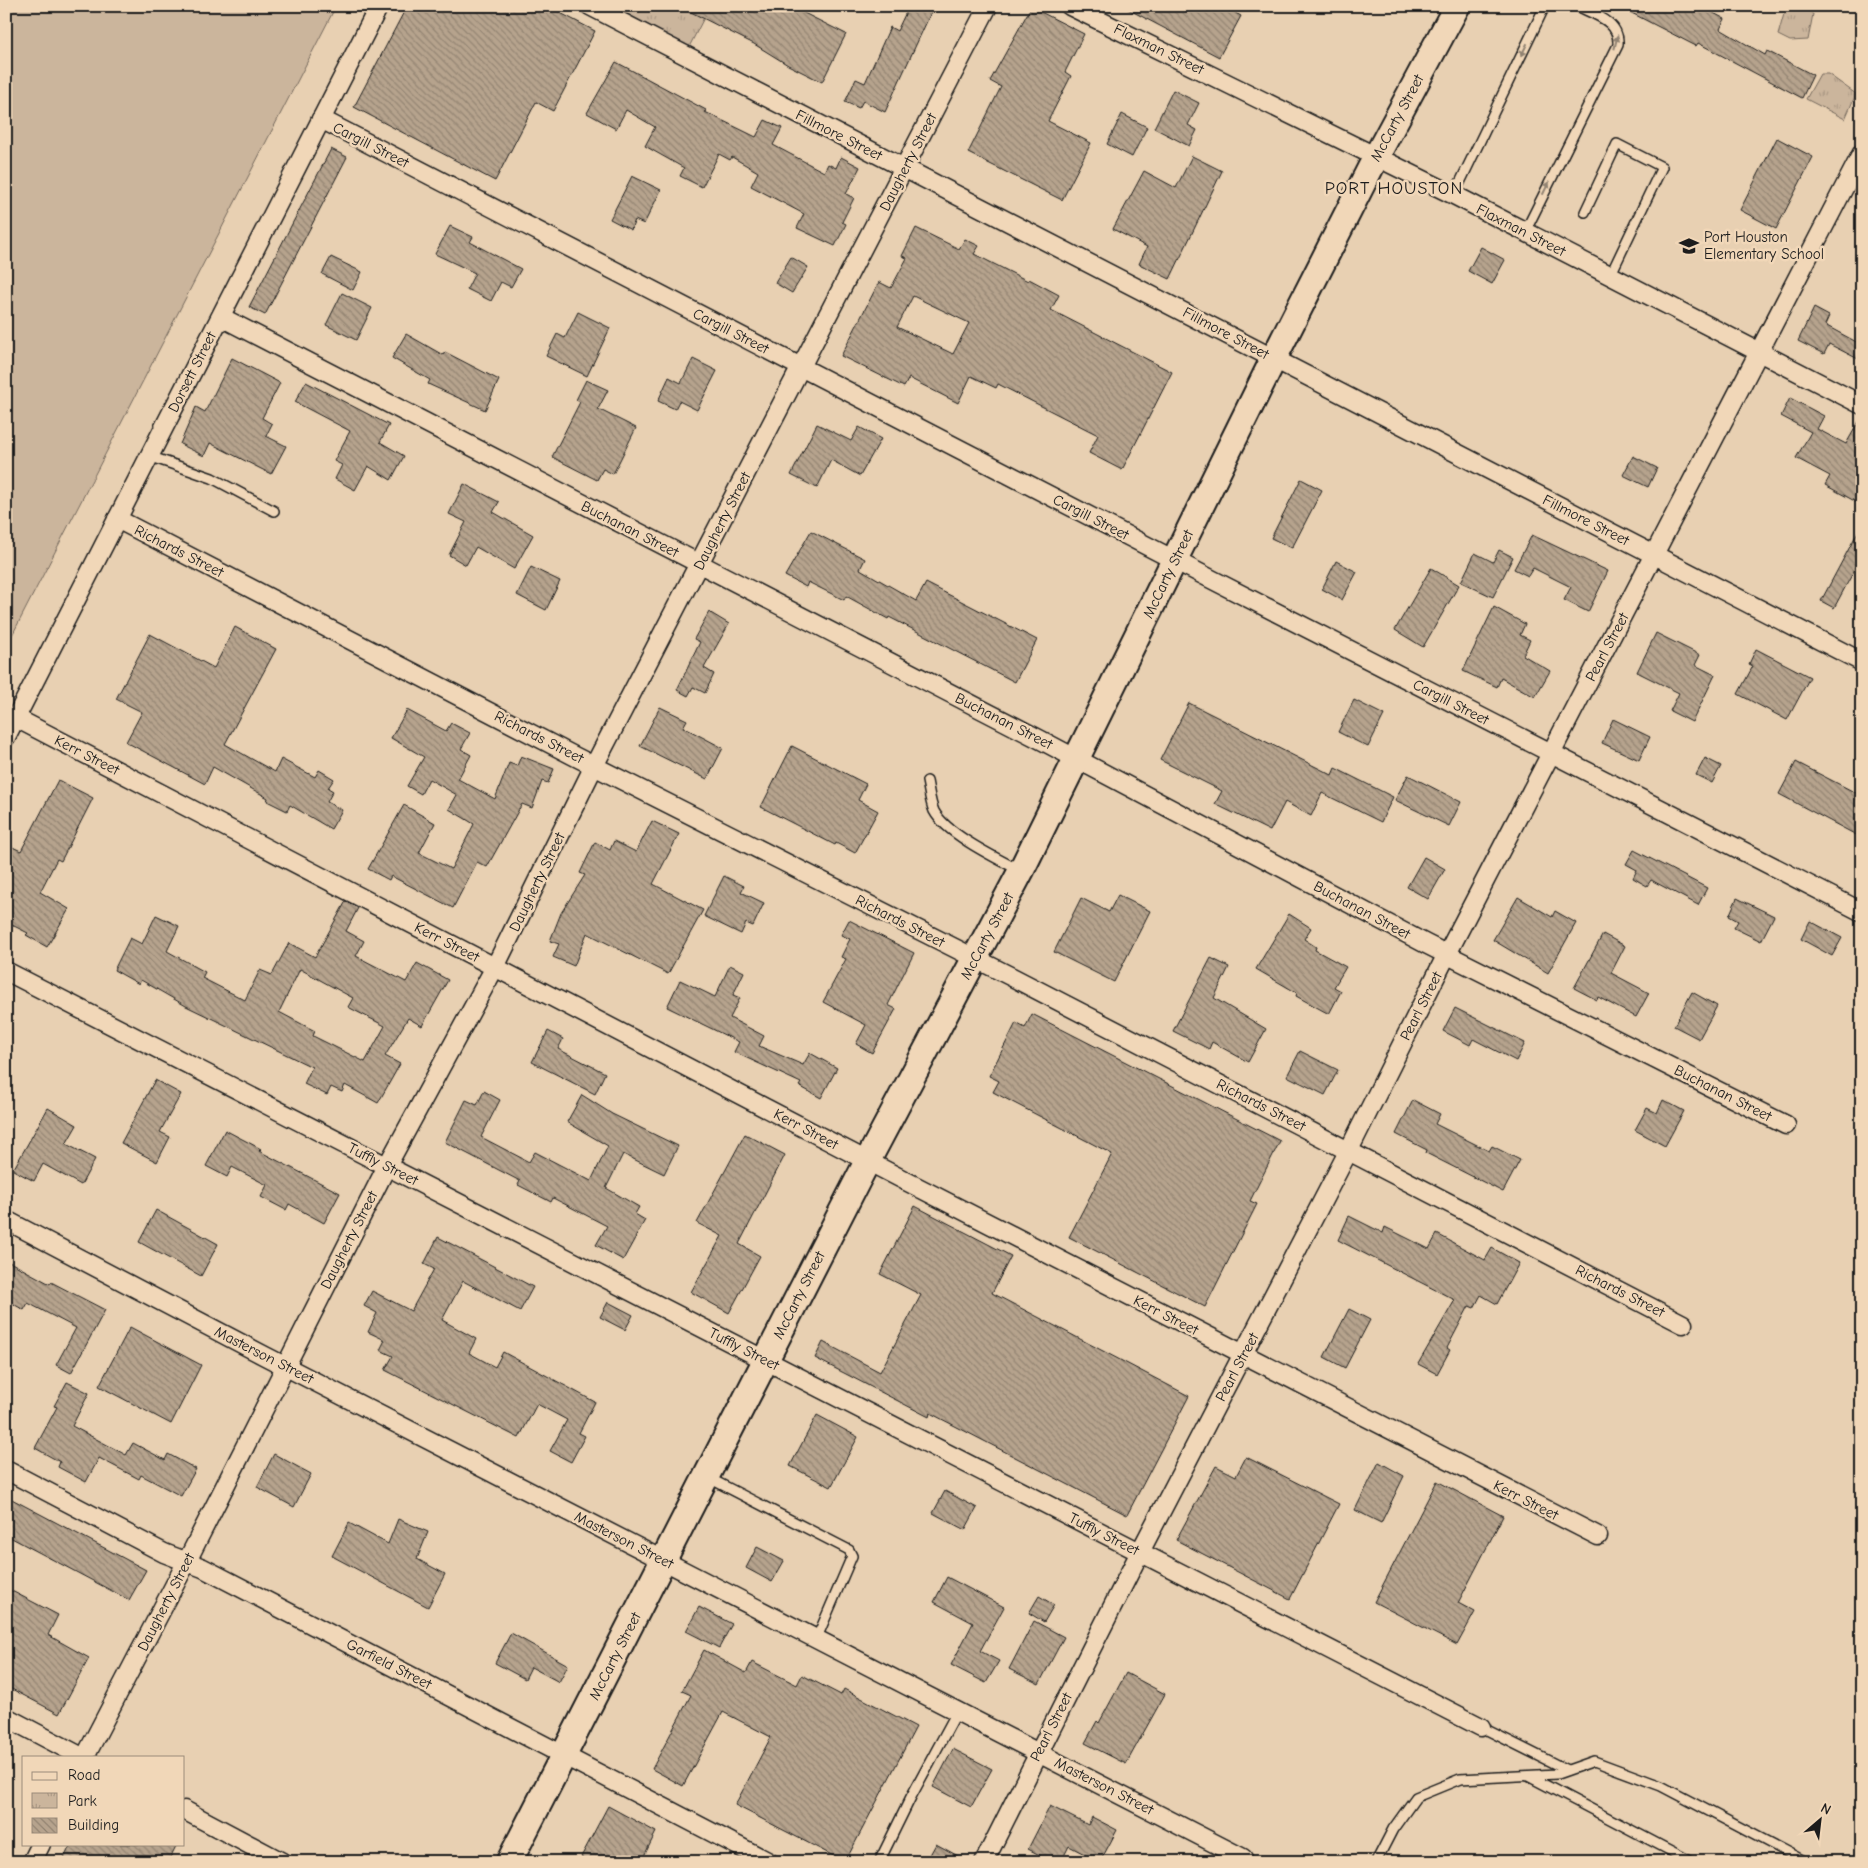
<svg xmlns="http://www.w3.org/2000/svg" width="1868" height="1868" font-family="'Comic Neue',sans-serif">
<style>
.grass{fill:#cbb59c;stroke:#74685c}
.park{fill:url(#park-tufts);stroke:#74685c}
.building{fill:url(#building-back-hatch);stroke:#1c1c1c;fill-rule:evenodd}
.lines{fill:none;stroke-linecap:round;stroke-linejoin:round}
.lane-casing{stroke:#1c1c1c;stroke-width:12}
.street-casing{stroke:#1c1c1c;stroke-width:21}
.secondary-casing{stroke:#1c1c1c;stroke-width:29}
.lane{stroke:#f1d7b8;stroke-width:9}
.street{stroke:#f1d7b8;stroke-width:18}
.secondary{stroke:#f1d7b8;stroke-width:25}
.oneway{fill:#918372}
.labels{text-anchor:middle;stroke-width:5;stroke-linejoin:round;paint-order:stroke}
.street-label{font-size:15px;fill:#1c1c1c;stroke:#f1d7b8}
.poi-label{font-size:15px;fill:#1c1c1c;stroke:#f1d7b8;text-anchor:start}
.quarter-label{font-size:18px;letter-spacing:1px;fill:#1c1c1c;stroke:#f1d7b8}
</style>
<defs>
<pattern id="park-tufts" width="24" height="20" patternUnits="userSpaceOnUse" patternTransform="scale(1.25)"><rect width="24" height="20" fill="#cbb59c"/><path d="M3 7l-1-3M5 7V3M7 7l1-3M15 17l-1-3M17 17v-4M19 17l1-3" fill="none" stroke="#ae9b86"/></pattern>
<pattern id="building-back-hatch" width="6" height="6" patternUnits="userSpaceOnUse" patternTransform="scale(1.25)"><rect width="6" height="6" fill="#b6a38d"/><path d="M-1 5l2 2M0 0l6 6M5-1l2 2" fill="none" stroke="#938472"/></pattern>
</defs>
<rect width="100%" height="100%" fill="#e8d0b2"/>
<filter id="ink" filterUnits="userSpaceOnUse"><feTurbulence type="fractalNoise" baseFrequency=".02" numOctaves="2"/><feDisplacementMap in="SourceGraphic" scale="10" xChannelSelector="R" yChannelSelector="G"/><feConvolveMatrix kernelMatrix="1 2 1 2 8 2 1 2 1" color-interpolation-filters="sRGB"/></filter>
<g filter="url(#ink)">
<!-- grass -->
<path class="grass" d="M6,6H336L6,647Z"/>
<!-- park -->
<g class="park">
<path d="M613,6H710L689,47Z"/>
<path d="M1792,6H1800L1813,14L1808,40L1790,41L1778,35L1784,14Z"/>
<path d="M1820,74H1828L1856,94L1845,119L1806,99Z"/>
</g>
<!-- building -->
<g class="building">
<path d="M407,6H547L595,31L553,111L536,102L495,181L354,107Z"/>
<path d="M679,6H804L802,12L846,34L822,82L788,65L754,44Z"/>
<path d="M909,6H934L885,112L863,101L859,108L845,102L856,79L865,83L890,27L897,31Z"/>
<path d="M1122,6H1223L1241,16L1219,57Z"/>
<path d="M1618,6H1700L1725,19L1720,29L1765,55L1767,51L1813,75L1802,98L1698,43L1696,46Z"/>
<path d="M1031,7L1084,34L1065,72L1071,76L1048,121L1091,143L1062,200L968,153L1001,87L990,81Z"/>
<path d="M616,62L706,110L705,112L756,137L765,120L782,128L773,145L824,172L828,164L836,168L841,157L860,167L846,194L854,198L842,222L846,224L835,246L797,228L804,214L751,186L758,172L732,157L730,160L719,154L702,187L680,176L684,168L645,146L655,127L626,110L616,129L587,113Z"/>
<path d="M1173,90L1199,103L1188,125L1197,130L1189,146L1154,128Z"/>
<path d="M1122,114L1147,127L1132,157L1107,144Z"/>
<path d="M1777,138L1813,157L1776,229L1740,210Z"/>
<path d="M331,149L347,157L265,315L249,307Z"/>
<path d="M1192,156L1222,171L1170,279L1139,264L1147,247L1113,229L1144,171L1176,188Z"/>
<path d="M632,176L661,190L644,224L635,220L631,230L610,219Z"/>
<path d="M450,226L473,237L470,242L521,269L511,287L501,282L491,301L467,289L475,273L435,254Z"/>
<path d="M916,228L959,249L965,239L979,246L974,254L1028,281L1029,279L1059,295L1051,310L1172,372L1122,470L1089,453L1098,435L998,384L996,388L971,376L958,403L909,378L904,387L841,356L879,282L891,288L907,258L902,256ZM913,296L969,323L953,354L897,327Z"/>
<path d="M1481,247L1505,260L1492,284L1468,271Z"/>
<path d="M331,257L362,272L353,290L322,274Z"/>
<path d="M791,257L808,267L792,293L775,283Z"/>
<path d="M342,293L372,308L356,340L326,325Z"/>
<path d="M1814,308L1829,316L1825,325L1862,345V361L1829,344L1824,354L1798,341Z"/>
<path d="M578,312L610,328L587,376L546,356L557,334L565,338Z"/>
<path d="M406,334L443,355L445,352L499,380L485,410L428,384L430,380L392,358Z"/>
<path d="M232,358L280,383L262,418L272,424L266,436L286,446L271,474L210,443L204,456L180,444L196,407L205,412Z"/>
<path d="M693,359L717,371L697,410L679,401L675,409L658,401L669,377L681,383Z"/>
<path d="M586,380L608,390L598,409L636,428L613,474L603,469L597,480L552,457L580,402L576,400Z"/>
<path d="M306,382L389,425L380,442L404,456L391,480L368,466L355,490L335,479L342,465L334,461L350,431L295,402Z"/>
<path d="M1790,398L1824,416L1817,429L1846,444L1862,416V505L1825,485L1830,476L1796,458L1811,432L1781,416Z"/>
<path d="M817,424L851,441L859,427L881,439L860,476L831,460L817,488L791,475Z"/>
<path d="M1633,456L1657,468L1648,487L1623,475Z"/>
<path d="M1301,479L1322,490L1292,548L1271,538Z"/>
<path d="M464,484L499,502L493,512L533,535L514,569L476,547L466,565L449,555L466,522L449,514Z"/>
<path d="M1862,524V556L1834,608L1821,601Z"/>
<path d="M811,531L865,559L860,569L916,601L926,583L1037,640L1015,682L889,617L888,619L846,596L844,600L808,582L806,587L785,576Z"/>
<path d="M1532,535L1608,571L1588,612L1564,600L1571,587L1533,568L1528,576L1514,569Z"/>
<path d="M1499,550L1513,557L1493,597L1461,582L1475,553L1493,562Z"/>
<path d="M1336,561L1357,572L1342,600L1322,589Z"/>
<path d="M531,567L560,581L546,610L517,595Z"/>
<path d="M1431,568L1459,585L1423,647L1395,630Z"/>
<path d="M1494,607L1525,624L1520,635L1530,640L1523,655L1550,671L1535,697L1501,678L1497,687L1463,671Z"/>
<path d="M709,612L729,624L704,668L714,674L705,693L693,687L688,696L677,690L700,642L694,639Z"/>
<path d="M235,627L276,649L225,744L275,772L281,759L315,777L319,770L334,779L328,788L333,791L327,802L342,810L331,829L290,805L287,811L267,801L268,798L213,767L205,784L126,742L142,712L116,699L150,634L214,668Z"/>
<path d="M1656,633L1700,655L1695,665L1715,675L1692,722L1670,711L1679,693L1637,672Z"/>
<path d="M1756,649L1810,677L1787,720L1738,694L1753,666L1749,664Z"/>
<path d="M1354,700L1384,715L1368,747L1338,732Z"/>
<path d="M1189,703L1332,775L1335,768L1393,797L1381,822L1322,793L1311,816L1285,802L1270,831L1215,804L1222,791L1160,760Z"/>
<path d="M660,707L687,720L683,727L723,748L707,779L640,746Z"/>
<path d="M407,710L446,731L451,723L470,733L461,749L471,755L458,779L495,799L509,763L517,766L521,756L554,769L548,783L542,781L532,808L522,804L487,867L477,862L453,908L391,876L389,880L368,869L404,805L435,823L419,853L451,869L474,824L449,809L457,795L429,779L421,794L407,786L424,757L391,738Z"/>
<path d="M1613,719L1650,737L1639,760L1602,743Z"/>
<path d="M792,746L866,784L858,800L878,811L855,853L836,843L835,845L761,807Z"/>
<path d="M1705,758L1721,766L1712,783L1696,775Z"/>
<path d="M1796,762L1862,796V838L1779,794Z"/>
<path d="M1408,775L1461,802L1449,826L1395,800Z"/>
<path d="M58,780L93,798L61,861L57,859L40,892L69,909L47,947L26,935L28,933L6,922V844L21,851Z"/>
<path d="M652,821L679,834L653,884L703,910L668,974L587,933L574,966L553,957L559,944L550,941L561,913L585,875L580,873L595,842L610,850L614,841L636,852Z"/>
<path d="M1634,850L1707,888L1698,905L1651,880L1647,886L1633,878L1637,870L1626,864Z"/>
<path d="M1424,857L1445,869L1428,899L1407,887Z"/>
<path d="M724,876L744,886L741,892L764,903L753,926L746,923L741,934L704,916Z"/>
<path d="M1118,895L1150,911L1114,982L1054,952L1081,898L1109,912Z"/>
<path d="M1518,897L1552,917L1555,911L1576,923L1548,973L1493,940Z"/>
<path d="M1737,898L1774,916L1761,941L1734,928L1738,921L1729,916Z"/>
<path d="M346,901L358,908L346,931L364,941L356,956L406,982L417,963L448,980L422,1026L408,1018L385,1056L400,1064L378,1103L345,1085L342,1092L331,1087L327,1095L304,1084L312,1067L186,1006L141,980L139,984L114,970L130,938L142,944L156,915L179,926L167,951L205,972L202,978L245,1000L260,970L272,975L289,943L315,957ZM300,969L353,998L348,1007L385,1026L365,1062L313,1036L315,1031L279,1012Z"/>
<path d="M1289,914L1311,928L1304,939L1316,947L1315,950L1346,967L1334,987L1341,991L1329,1014L1296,996L1297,993L1256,969Z"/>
<path d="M849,920L914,953L888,1005L896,1009L872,1053L856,1044L866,1025L823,1002L846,959L841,957L850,939L841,935Z"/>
<path d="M1810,921L1842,938L1832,956L1801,939Z"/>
<path d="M1603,934L1625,946L1611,973L1649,993L1636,1017L1598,997L1597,1000L1574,988Z"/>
<path d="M1211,958L1229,967L1214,998L1266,1029L1248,1062L1212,1042L1209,1049L1173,1031Z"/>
<path d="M730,965L744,972L733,995L740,998L730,1018L764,1036L759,1046L803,1065L810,1053L837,1068L821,1098L799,1086L801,1083L734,1052L739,1042L667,1007L680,980L715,997Z"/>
<path d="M1692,992L1717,1006L1699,1039L1674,1026Z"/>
<path d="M1455,1008L1525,1043L1516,1061L1473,1039L1470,1045L1443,1031Z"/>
<path d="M1032,1014L1280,1141L1250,1201L1257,1204L1205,1307L1069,1237L1112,1154L993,1092L999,1081L989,1076L1016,1023L1025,1028Z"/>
<path d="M548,1031L563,1039L558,1049L605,1073L595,1094L532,1062Z"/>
<path d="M1300,1051L1338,1070L1325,1095L1287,1076Z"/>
<path d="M155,1080L181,1094L160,1132L170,1137L157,1162L121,1143Z"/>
<path d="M484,1091L500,1100L481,1137L529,1162L535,1152L591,1181L608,1146L567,1122L582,1095L612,1114L678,1146L664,1174L623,1154L606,1188L639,1207L635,1214L645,1220L623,1260L596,1245L607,1226L553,1198L551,1202L518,1185L520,1181L445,1142L466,1100L477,1105Z"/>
<path d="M1413,1100L1440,1114L1435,1124L1489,1151L1492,1146L1520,1160L1503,1192L1426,1153L1427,1150L1396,1134Z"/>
<path d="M1663,1100L1684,1111L1665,1146L1635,1130L1647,1108L1657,1113Z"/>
<path d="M48,1108L77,1125L66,1144L95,1159L81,1185L43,1164L34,1181L13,1170Z"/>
<path d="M225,1130L261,1149L259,1151L340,1193L324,1223L289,1204L286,1210L261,1197L267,1185L232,1167L227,1177L206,1166Z"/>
<path d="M745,1134L785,1155L739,1244L760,1256L729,1313L691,1292L722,1236L697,1223Z"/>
<path d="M915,1206L1011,1256L992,1293L1189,1396L1127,1515L930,1413L929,1417L815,1358L823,1342L880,1372L921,1295L880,1274Z"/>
<path d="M156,1210L218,1244L201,1276L139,1242Z"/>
<path d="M1349,1216L1383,1233L1385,1227L1429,1249L1437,1234L1485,1260L1492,1248L1519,1263L1497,1304L1481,1295L1474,1308L1469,1306L1447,1348L1450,1350L1437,1374L1418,1364L1455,1300L1338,1240Z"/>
<path d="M438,1237L533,1287L520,1311L463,1281L442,1320L476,1339L469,1353L495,1367L503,1352L595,1402L579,1433L585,1436L571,1462L550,1451L567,1420L537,1404L519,1438L385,1370L393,1356L380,1350L385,1340L368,1332L377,1313L364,1306L372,1291L411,1311L434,1269L424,1264Z"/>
<path d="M6,1260L50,1284L51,1282L105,1310L71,1373L56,1365L76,1328L28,1303L24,1310L6,1300Z"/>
<path d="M608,1302L633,1315L625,1330L600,1317Z"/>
<path d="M1349,1309L1370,1320L1345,1368L1324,1357Z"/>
<path d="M130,1327L201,1365L171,1424L99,1386Z"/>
<path d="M67,1382L89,1393L72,1426L126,1455L133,1443L165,1460L168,1454L196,1469L181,1496L141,1475L139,1479L99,1458L86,1482L58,1467L60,1462L35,1448L57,1407L54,1406Z"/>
<path d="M817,1415L858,1437L831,1487L790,1466Z"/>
<path d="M274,1454L311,1474L294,1507L257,1487Z"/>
<path d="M1246,1457L1339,1504L1290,1599L1176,1540L1216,1466L1236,1476Z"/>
<path d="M1379,1462L1404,1476L1381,1523L1355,1510Z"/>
<path d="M1437,1481L1503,1516L1458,1603L1475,1612L1457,1645L1374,1602Z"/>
<path d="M945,1491L977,1508L965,1530L933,1513Z"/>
<path d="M6,1496L146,1570L129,1600L6,1535Z"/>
<path d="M398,1519L428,1532L417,1559L445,1574L428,1607L332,1556L349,1523L388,1544Z"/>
<path d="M757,1547L784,1561L772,1582L746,1568Z"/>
<path d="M947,1577L1004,1607L980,1651L999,1661L986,1683L951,1665L973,1623L934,1602Z"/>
<path d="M6,1588L58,1615L48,1635L89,1658L59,1714L6,1686Z"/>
<path d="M1039,1596L1054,1605L1044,1622L1029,1613Z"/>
<path d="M699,1607L732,1624L719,1648L686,1631Z"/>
<path d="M1034,1621L1064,1637L1039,1684L1009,1669Z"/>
<path d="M511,1633L568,1665L559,1682L531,1667L525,1679L495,1663Z"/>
<path d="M704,1650L746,1673L752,1662L797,1685L802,1675L841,1695L844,1689L916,1727L845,1862L735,1805L771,1737L723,1712L683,1786L652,1769L691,1695L682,1691Z"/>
<path d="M1126,1673L1165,1694L1126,1764L1085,1743L1097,1721L1099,1723Z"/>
<path d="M953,1749L992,1769L971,1807L933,1787Z"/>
<path d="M608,1806L656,1832L641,1862H589L581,1857Z"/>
<path d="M1050,1806L1088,1825L1092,1817L1117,1830L1100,1862L1069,1846L1061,1862H1053L1028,1849Z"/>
<path d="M71,1844H177L168,1862H62Z"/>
<path d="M936,1844L969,1862H926Z"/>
</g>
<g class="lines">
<defs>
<g id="lane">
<path d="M1454,195L1545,6"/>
<path d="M1585,212L1617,144L1662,167L1610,276"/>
<path d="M1525,232L1618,45C1620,21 1595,15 1577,6"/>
<path d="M149,456L212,478L274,511"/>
<path d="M927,781C929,790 930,802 934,811C946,834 998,859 1021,871"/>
<path d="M707,1477L849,1550L852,1556L816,1640"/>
<path d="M1481,1727L1567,1770"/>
<path d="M1528,1776L1692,1862"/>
<path d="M879,1862L911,1797L958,1710"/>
<path d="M1376,1862L1393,1829L1416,1797L1460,1779L1557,1774L1594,1761L1661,1786L1806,1862"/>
</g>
<g id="street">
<path d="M590,6L1862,662"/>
<path d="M1070,6L1454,195L1862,405"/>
<path d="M321,119L1213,580L1862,912"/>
<path d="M221,317L1039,739L1426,944L1786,1125"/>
<path d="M117,519L576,757L1014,978L1683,1324"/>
<path d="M16,718L902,1179L1598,1536"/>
<path d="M6,737L379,6"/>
<path d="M6,971L1481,1727"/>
<path d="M6,1220L265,1356L1243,1858"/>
<path d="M6,1470L164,1553L203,1568L769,1862"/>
<path d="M6,1717L82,1757"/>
<path d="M85,1757L186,1563L387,1166L495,967L594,766L988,6"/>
<path d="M184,1810L282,1862"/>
<path d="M32,1862L41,1844"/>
<path d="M984,1862L1140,1552L1349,1150L1447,954L1862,153"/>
</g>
<path id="secondary" d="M509,1862L867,1162L1021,871L1274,358L1376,157L1457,6"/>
</defs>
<!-- lane casing -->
<use href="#lane" class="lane-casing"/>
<!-- street casing -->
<use href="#street" class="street-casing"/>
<!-- secondary casing -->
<use href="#secondary" class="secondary-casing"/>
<!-- lane -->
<use href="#lane" class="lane"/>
<!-- street -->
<use href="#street" class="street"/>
<!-- secondary -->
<use href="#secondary" class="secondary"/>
</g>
<!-- one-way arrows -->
<defs><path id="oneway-solid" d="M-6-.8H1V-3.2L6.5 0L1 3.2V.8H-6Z" transform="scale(1.25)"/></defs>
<g class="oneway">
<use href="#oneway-solid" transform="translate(1616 42) rotate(-77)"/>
<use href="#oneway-solid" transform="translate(1524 50) rotate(116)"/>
<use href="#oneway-solid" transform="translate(1546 188) rotate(-64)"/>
</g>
</g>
<!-- icons -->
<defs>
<symbol id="school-bare" viewBox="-9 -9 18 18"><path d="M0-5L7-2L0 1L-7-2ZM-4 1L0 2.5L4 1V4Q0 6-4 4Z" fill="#1c1c1c" stroke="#f1d7b8" stroke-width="2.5" paint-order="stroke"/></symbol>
</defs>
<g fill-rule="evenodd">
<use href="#school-bare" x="1675" y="232" width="28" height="28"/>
</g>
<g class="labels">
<!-- street labels -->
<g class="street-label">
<text transform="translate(1159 49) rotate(26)" y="5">Flaxman Street</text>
<text transform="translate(1397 118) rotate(-62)" y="5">McCarty Street</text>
<text transform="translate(839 135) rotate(27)" y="5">Fillmore Street</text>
<text transform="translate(371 145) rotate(27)" y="5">Cargill Street</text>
<text transform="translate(908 162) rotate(-63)" y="5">Daugherty Street</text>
<text transform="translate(1521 230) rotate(27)" y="5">Flaxman Street</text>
<text transform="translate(731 331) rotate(27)" y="5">Cargill Street</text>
<text transform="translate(1226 333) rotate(28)" y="5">Fillmore Street</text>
<text transform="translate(192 372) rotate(-63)" y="5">Dorsett Street</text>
<text transform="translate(1091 517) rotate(27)" y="5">Cargill Street</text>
<text transform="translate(1586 520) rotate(27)" y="5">Fillmore Street</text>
<text transform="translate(722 521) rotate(-63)" y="5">Daugherty Street</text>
<text transform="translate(630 529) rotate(27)" y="5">Buchanan Street</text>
<text transform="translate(179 551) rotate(27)" y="5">Richards Street</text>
<text transform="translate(1168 574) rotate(-64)" y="5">McCarty Street</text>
<text transform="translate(1607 647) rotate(-62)" y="5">Pearl Street</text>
<text transform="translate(1451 702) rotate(27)" y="5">Cargill Street</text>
<text transform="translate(1004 721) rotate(27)" y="5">Buchanan Street</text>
<text transform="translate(539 737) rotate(27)" y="5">Richards Street</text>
<text transform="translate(87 755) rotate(27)" y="5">Kerr Street</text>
<text transform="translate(537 882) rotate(-64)" y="5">Daugherty Street</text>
<text transform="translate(1362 910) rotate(28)" y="5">Buchanan Street</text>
<text transform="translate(900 921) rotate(27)" y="5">Richards Street</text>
<text transform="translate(987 936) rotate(-62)" y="5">McCarty Street</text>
<text transform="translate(447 942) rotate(27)" y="5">Kerr Street</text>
<text transform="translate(1421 1006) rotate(-63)" y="5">Pearl Street</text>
<text transform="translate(1723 1093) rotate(27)" y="5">Buchanan Street</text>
<text transform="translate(1261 1105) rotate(27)" y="5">Richards Street</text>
<text transform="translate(806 1129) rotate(28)" y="5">Kerr Street</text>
<text transform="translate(383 1164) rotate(27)" y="5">Tuffly Street</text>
<text transform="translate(349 1240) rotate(-63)" y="5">Daugherty Street</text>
<text transform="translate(1620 1291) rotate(27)" y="5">Richards Street</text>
<text transform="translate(799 1295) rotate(-63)" y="5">McCarty Street</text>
<text transform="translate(1166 1315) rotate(27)" y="5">Kerr Street</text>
<text transform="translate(744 1349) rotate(27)" y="5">Tuffly Street</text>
<text transform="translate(264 1355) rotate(27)" y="5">Masterson Street</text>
<text transform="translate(1237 1367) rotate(-62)" y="5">Pearl Street</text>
<text transform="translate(1526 1500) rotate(27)" y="5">Kerr Street</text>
<text transform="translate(1104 1534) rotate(27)" y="5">Tuffly Street</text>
<text transform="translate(624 1540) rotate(27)" y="5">Masterson Street</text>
<text transform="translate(166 1602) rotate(-63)" y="5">Daugherty Street</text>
<text transform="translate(615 1656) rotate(-63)" y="5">McCarty Street</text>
<text transform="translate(389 1664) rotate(27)" y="5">Garfield Street</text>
<text transform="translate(1051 1727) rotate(-63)" y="5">Pearl Street</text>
<text transform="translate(1104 1786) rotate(27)" y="5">Masterson Street</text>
</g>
<!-- poi labels -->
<g class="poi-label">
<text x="1704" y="242">Port Houston<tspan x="1704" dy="17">Elementary School</tspan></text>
</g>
<!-- quarter labels -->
<g class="quarter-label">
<text x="1394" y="194">PORT HOUSTON</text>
</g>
</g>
<!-- margin -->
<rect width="1868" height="1868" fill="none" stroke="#f1d7b8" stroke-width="25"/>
<rect x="12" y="12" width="1843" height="1843" fill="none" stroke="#1c1c1c" stroke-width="2" filter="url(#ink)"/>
<!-- legend -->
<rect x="22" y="1756" width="162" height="90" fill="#f1d7b8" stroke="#9c8c7a"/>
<rect x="32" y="1772" width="25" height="8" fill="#f1d7b8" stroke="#9c8c7a"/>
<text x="68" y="1780" font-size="15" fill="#1c1c1c">Road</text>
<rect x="32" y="1793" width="25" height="15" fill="url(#park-tufts)" stroke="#9c8c7a"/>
<text x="68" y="1806" font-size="15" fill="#1c1c1c">Park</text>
<rect x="32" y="1818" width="25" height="15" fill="url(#building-back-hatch)" stroke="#9c8c7a"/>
<text x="68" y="1830" font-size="15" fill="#1c1c1c">Building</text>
<!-- north arrow -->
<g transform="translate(1820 1820) rotate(28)" stroke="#f1d7b8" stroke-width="4" paint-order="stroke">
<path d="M0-4L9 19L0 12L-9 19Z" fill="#1c1c1c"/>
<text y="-8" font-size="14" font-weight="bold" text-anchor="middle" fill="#1c1c1c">N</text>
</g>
</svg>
